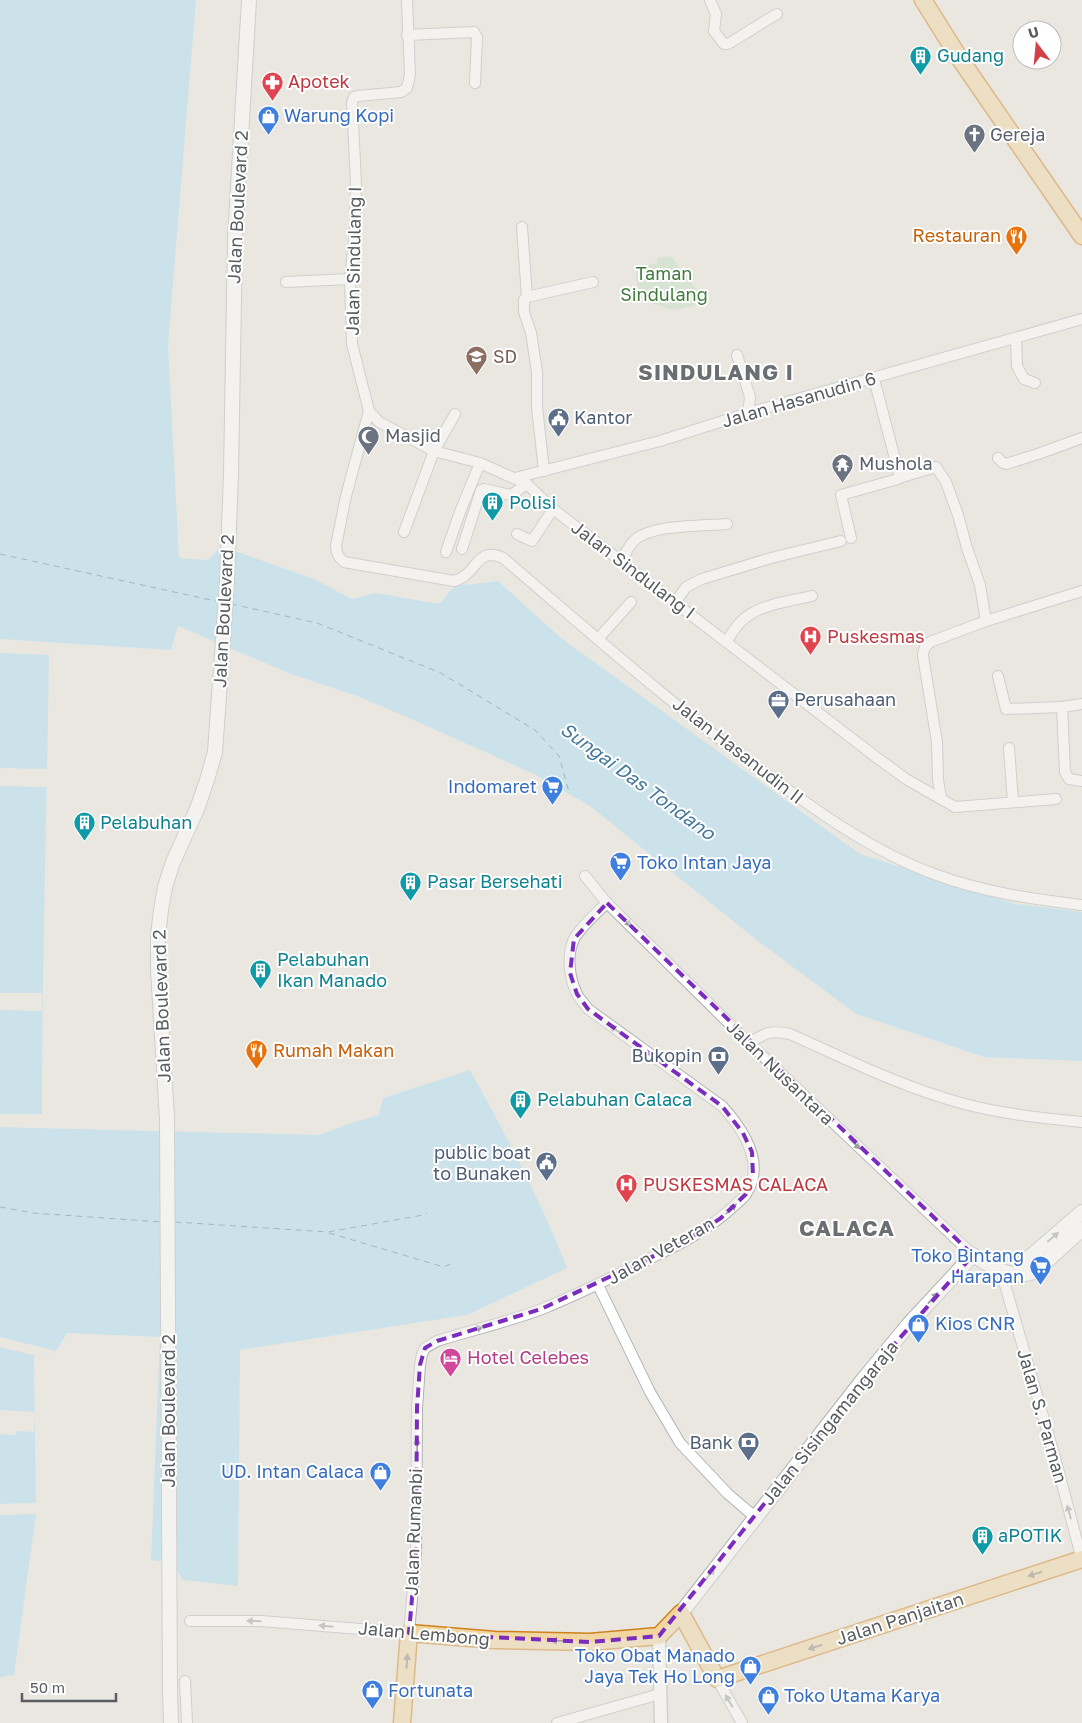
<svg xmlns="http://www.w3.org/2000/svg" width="1082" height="1723" font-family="'Golos Text',sans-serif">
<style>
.green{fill:#c4dfc0}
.water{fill:#a9dcf3}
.pier{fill:#eae7e1}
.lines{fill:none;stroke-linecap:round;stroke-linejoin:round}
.ferry{stroke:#477a9a;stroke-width:1;stroke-dasharray:6 5;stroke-linecap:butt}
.minor-casing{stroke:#afb2b5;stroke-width:12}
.tertiary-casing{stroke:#afb2b5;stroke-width:15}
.secondary-casing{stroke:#aeb1b5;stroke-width:16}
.trunk-casing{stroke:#cf811d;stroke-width:19}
.minor{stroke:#fff;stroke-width:10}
.tertiary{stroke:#fff;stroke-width:12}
.secondary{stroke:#fff;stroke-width:14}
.trunk{stroke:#f1d6a0;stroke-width:16}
.oneway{fill:#9c9ea0}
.oneway2{fill:#878173}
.marked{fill:none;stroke:#7b2cbf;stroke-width:4;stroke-dasharray:10 6;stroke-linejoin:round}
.labels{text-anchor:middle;stroke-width:4;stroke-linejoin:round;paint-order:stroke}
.culture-label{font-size:18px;fill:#0d838f;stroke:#fff;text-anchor:start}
.health-label{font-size:18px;fill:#be3a42;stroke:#fff;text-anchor:start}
.shop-label{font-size:18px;fill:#366cbe;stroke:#fff;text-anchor:start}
.worship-label{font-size:18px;fill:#5b616d;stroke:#fff;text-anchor:start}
.street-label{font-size:18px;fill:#5a5d60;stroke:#fff}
.food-label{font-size:18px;fill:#c56008;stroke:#fff;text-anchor:end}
.park-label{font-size:18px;fill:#437b3e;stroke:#fff}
.education-label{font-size:18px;fill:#785e54;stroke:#fff;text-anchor:start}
.service-label{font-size:18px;fill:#4e5e75;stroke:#fff;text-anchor:end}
.hotel-label{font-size:18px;fill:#b23c85;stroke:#fff;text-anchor:start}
.water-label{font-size:19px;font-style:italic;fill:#477a9a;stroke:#fff}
.district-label{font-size:22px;font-weight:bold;letter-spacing:1px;fill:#6b6f72;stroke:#fff}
</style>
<rect width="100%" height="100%" fill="#eae7e1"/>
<!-- green -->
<path class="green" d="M671,256L700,294L704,304L673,310L640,300C639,289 635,279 636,267L658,263L657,258Z"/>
<!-- water -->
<g class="water">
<path d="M0,0H196L168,345L179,558L208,560L221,546L314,579L352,599L377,593L439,604L455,586L498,581L561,638L860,854L1015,904L1082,912V1061L984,1057L856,1014L754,938L590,806L536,775L416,721L357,696L291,674L178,626L171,650L0,639Z"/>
<path d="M0,653L49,655C47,808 42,961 42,1114H0Z"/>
<path d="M470,1070C506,1135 540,1199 567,1268L467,1315L240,1350L238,1586L183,1580L172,1563L151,1560L160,1337L67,1333L56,1351L34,1355L36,1514L14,1675L0,1677V1127L319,1135L357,1121L379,1115L383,1098Z"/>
</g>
<!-- pier -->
<g class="pier">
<path d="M0,768L48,769V787L0,786Z"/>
<path d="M0,993H42V1011L0,1010Z"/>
<path d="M0,1337L56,1351L34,1355L0,1347Z"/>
<path d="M0,1410L35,1412L34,1432L17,1431L16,1435L0,1434Z"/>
<path d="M36,1503V1514L0,1515V1504Z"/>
</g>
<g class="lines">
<!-- ferry -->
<g class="ferry">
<path d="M0,554L220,602"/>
<path d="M231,604L317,623L441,673L535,730L559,756L569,792"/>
<path d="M0,1207L33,1213L161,1222"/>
<path d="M175,1222L328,1232L423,1215L427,1213"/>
<path d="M329,1233L444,1267L450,1264"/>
</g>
<defs>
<g id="minor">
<path d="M407,0L410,75L407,88L401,92L358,96L354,97L352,102L356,184L355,232L350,279L352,344L369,411L379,422L434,451L480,463L527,484L553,509L876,757L906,779L955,807L1056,799"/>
<path d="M710,0L716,14L714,31L724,44H728L777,14"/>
<path d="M407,35L474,32L477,37L475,83"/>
<path d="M522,227L527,297"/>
<path d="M286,282L350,279"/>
<path d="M1016,338L1017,366L1024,379L1035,383"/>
<path d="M737,355L750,397L748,413"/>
<path d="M874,379L899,474L902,477L936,467L946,482L958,515L967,548L980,585L986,621"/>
<path d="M369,411L346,496L336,546C336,553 338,557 344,562L454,581C477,576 476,545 503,558C590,632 676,709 769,776C821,814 874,852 934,874C982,892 1032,899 1082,905"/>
<path d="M998,458L1003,463L1006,464L1038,454L1082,438"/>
<path d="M544,471L537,407V372L531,333L524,312V300L527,297L593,282"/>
<path d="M515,478L660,441L748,413L1082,319"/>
<path d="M404,532L434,451L455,414"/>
<path d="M517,534L532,541L553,509"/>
<path d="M851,538L841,495L898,479L901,476"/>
<path d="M462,549L481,490L484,489L511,495L527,484"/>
<path d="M446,552L460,512L480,463"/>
<path d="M621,561C625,555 628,547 633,542C648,524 703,526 727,524"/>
<path d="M675,603L686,587L702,579L771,558L841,541"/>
<path d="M598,639L631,602"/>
<path d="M727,641C732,633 736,625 744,619C761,604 791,601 812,596"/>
<path d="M998,676L1006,709L1062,707L1082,704"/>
<path d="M1062,707L1065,772L1069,779L1082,781"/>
<path d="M1009,748L1013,802"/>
<path d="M941,798L938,780L937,742L923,656C923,650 925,646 930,642L986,621L1082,591"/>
<path d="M585,876L607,903L749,1043L973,1255"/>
<path d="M749,1043C766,1033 769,1030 790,1034C846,1059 902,1087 961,1103C1001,1114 1041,1118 1082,1122"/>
<path d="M1001,1271L1056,1461L1082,1560"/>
<path d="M598,1285L650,1392L680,1443L728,1494L755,1517"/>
<path d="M190,1621H261L409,1633L416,1552L417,1408L420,1365L422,1354L425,1348L437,1341C472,1330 508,1322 542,1309C582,1293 621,1273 659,1254C687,1241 713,1226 735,1205C739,1201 744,1198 746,1194C766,1163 743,1129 722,1106L588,1009C585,1004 579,999 577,994C569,978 566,953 575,937C584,924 596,913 607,903"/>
<path d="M717,1679L742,1723"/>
<path d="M185,1681L187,1723"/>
<path d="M557,1723L660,1694"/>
</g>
<path id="tertiary" d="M659,1636L661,1723"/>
<g id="secondary">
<path d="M1021,1275L1024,1262L1082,1212"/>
<path d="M681,1613L862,1381L909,1324L973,1255C992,1267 1013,1281 1036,1271L1082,1229"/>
<path d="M171,1723L170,1691L167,1119L158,970V936L161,910L165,887L173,862L197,809L207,780L215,752L227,583L231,473L235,239L249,0"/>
</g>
<g id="trunk">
<path d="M923,0L960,59L1082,236"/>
<path d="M402,1723L409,1633L495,1640L590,1642L659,1636L681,1613L717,1679L1082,1559"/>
</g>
</defs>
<!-- minor casing -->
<use href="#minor" class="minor-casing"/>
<!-- tertiary casing -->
<use href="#tertiary" class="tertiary-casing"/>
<!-- secondary casing -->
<use href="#secondary" class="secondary-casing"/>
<!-- trunk casing -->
<use href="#trunk" class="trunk-casing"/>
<!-- minor -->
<use href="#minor" class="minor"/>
<!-- tertiary -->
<use href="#tertiary" class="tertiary"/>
<!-- secondary -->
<use href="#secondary" class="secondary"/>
<!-- trunk -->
<use href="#trunk" class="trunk"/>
</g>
<!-- one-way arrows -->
<defs><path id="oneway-solid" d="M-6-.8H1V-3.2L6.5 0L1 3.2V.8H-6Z" transform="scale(1.25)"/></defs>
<g class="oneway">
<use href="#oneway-solid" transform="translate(626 921) rotate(45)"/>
<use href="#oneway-solid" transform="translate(616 1030) rotate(-144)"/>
<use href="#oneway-solid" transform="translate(855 1144) rotate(43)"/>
<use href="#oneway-solid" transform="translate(731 1209) rotate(-43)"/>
<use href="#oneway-solid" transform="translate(1053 1237) rotate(-41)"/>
<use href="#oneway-solid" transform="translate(933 1298) rotate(-48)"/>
<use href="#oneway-solid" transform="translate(476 1329) rotate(-17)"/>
<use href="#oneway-solid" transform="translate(417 1445) rotate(-90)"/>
<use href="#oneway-solid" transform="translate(1069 1512) rotate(-105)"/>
<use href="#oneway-solid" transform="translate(710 1574) rotate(-53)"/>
<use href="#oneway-solid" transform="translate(254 1621) rotate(-179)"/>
<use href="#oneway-solid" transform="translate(326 1626) rotate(-175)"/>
<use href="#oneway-solid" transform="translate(729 1701) rotate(-120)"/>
</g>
<g class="oneway2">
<use href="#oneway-solid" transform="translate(1035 1574) rotate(162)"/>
<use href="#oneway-solid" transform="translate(558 1641) rotate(-179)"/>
<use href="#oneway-solid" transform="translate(815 1647) rotate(162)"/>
<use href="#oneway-solid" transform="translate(407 1661) rotate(-86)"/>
</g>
<!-- marked area -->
<path d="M0 0H1082V1723H0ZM607,903L973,1255L862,1381L659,1636L590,1642L409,1633L416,1552L417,1408L420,1365L425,1348L437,1341L541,1309L686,1241L721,1218L746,1194L753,1176L752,1152L743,1133L722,1106L588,1009L577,994L570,973L574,939Z" fill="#eae7e1" fill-opacity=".55" fill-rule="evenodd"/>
<path class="marked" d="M607,903L973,1255L862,1381L659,1636L590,1642L409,1633L416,1552L417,1408L420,1365L425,1348L437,1341L541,1309L686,1241L721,1218L746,1194L753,1176L752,1152L743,1133L722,1106L588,1009L577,994L570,973L574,939Z"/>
<!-- icons -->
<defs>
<symbol id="building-pin" viewBox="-11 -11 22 30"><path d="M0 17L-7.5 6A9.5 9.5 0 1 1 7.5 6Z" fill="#0f9aa8" stroke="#fff"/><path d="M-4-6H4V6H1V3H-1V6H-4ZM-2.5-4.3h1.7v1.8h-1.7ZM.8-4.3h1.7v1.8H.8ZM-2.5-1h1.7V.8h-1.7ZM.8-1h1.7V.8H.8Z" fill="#fff"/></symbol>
<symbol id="pharmacy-pin" viewBox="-11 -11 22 30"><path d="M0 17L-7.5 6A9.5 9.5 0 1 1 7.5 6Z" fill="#e0444e" stroke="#fff"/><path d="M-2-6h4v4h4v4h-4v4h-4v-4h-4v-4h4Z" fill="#fff"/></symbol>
<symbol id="shop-pin" viewBox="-11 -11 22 30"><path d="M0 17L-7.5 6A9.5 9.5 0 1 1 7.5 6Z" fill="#3f7fe0" stroke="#fff"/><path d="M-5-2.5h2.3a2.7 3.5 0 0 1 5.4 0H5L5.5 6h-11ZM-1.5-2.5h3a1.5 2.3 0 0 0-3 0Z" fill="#fff"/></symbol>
<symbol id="church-pin" viewBox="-11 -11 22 30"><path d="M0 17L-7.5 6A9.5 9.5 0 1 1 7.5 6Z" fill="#6b7280" stroke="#fff"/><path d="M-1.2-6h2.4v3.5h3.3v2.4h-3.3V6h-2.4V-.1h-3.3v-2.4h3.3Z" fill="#fff"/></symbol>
<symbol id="restaurant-pin" viewBox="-11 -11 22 30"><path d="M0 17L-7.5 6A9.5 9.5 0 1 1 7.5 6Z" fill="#e8710a" stroke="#fff"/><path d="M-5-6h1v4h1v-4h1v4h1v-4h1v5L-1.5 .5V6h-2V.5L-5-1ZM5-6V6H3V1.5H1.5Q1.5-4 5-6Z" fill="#fff"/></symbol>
<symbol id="school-pin" viewBox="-11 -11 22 30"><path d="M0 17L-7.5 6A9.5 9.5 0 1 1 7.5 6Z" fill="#8d6e63" stroke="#fff"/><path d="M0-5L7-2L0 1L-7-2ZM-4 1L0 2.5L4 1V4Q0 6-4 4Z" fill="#fff"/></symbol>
<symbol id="civic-pin" viewBox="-11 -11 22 30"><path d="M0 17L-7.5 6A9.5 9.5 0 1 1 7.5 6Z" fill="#5c6f8a" stroke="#fff"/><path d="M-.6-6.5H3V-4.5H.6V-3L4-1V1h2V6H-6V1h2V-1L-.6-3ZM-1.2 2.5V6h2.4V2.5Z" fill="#fff"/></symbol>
<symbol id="mosque-pin" viewBox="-11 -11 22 30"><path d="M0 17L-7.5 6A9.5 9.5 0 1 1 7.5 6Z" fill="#6b7280" stroke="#fff"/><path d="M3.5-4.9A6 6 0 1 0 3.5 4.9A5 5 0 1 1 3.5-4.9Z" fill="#fff"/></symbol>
<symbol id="temple-pin" viewBox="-11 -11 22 30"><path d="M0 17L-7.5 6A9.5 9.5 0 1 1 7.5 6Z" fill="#6b7280" stroke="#fff"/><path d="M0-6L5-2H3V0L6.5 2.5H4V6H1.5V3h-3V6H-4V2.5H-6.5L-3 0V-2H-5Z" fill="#fff"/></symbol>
<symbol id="hospital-pin" viewBox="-11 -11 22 30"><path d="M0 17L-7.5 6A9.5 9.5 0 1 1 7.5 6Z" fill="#e0444e" stroke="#fff"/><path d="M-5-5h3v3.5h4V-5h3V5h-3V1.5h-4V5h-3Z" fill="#fff"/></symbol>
<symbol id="office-pin" viewBox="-11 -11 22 30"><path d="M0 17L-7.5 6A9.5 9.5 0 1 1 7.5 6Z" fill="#5c6f8a" stroke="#fff"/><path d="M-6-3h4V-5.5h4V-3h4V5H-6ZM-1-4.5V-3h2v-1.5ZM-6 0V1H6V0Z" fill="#fff"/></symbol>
<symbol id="supermarket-pin" viewBox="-11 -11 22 30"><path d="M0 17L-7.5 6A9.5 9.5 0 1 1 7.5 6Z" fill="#3f7fe0" stroke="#fff"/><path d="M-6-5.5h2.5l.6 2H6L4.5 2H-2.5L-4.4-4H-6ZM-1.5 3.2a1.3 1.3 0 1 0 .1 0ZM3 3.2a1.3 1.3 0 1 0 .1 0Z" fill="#fff"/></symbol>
<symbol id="bank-pin" viewBox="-11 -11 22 30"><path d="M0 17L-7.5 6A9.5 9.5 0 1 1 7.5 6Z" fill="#5c6f8a" stroke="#fff"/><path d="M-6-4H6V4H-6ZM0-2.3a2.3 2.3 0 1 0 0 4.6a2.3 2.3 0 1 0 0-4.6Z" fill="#fff"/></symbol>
<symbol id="hotel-pin" viewBox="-11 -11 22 30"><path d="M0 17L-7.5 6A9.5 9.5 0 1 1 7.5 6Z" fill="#d1479c" stroke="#fff"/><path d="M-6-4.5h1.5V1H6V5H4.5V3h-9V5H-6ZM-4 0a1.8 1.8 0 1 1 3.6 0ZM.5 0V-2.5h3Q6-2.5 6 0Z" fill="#fff"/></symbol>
</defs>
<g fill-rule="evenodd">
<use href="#building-pin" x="908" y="44" width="25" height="34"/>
<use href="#pharmacy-pin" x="260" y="70" width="25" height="34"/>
<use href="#shop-pin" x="256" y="104" width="25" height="34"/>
<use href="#church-pin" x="962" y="122" width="25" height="34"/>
<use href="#restaurant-pin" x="1004" y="224" width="25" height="34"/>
<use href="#school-pin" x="464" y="344" width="25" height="34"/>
<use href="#civic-pin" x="546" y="406" width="25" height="34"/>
<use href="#mosque-pin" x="356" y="424" width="25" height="34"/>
<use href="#temple-pin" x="830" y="452" width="25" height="34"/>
<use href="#building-pin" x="480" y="490" width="25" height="34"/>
<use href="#hospital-pin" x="798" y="624" width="25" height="34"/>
<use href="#office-pin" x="766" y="688" width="25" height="34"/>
<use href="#supermarket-pin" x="540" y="774" width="25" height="34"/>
<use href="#building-pin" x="72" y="810" width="25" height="34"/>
<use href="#supermarket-pin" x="608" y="850" width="25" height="34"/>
<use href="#building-pin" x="398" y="870" width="25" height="34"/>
<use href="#building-pin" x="248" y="958" width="25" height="34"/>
<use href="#restaurant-pin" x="244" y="1038" width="25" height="34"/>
<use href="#bank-pin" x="706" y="1044" width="25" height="34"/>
<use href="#building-pin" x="508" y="1088" width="25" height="34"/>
<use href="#civic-pin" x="534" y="1150" width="25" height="34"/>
<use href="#hospital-pin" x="614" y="1172" width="25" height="34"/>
<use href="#supermarket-pin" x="1028" y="1254" width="25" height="34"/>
<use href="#shop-pin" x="906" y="1312" width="25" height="34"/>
<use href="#hotel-pin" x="438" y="1346" width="25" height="34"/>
<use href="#bank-pin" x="736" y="1430" width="25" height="34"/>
<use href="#shop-pin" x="368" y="1460" width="25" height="34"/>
<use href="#building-pin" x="970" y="1524" width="25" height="34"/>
<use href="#shop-pin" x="738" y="1654" width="25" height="34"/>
<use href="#shop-pin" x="360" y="1678" width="25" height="34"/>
<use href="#shop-pin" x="756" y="1684" width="25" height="34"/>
</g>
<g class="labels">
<!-- culture labels -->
<g class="culture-label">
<text x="937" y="62">Gudang</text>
<text x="509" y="509">Polisi</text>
<text x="100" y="829">Pelabuhan</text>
<text x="427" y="888">Pasar Bersehati</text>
<text x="277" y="966">Pelabuhan<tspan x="277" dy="21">Ikan Manado</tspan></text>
<text x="537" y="1106">Pelabuhan Calaca</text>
<text x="998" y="1542">aPOTIK</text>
</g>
<!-- health labels -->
<g class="health-label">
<text x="288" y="88">Apotek</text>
<text x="827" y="643">Puskesmas</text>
<text x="643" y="1191">PUSKESMAS CALACA</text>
</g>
<!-- shop labels -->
<g class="shop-label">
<text x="284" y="122">Warung Kopi</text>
<text x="537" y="793" text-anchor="end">Indomaret</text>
<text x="637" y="869">Toko Intan Jaya</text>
<text x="1024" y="1262" text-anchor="end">Toko Bintang<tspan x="1024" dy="21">Harapan</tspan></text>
<text x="935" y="1330">Kios CNR</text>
<text x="364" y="1478" text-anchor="end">UD. Intan Calaca</text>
<text x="735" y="1662" text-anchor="end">Toko Obat Manado<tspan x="735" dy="21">Jaya Tek Ho Long</tspan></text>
<text x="388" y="1697">Fortunata</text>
<text x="784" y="1702">Toko Utama Karya</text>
</g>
<!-- worship labels -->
<g class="worship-label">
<text x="990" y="141">Gereja</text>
<text x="385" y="442">Masjid</text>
<text x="859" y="470">Mushola</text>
</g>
<!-- street labels -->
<g class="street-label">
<text transform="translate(238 207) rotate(-87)" y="6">Jalan Boulevard 2</text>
<text transform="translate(354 261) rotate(-89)" y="6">Jalan Sindulang I</text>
<text transform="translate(799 400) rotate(-16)" y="6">Jalan Hasanudin 6</text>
<text transform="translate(633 570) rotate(37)" y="6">Jalan Sindulang I</text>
<text transform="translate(224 611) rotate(-87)" y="6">Jalan Boulevard 2</text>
<text transform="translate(738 751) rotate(38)" y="6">Jalan Hasanudin II</text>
<text transform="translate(162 1006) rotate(-92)" y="6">Jalan Boulevard 2</text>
<text transform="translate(780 1073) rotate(44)" y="6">Jalan Nusantara</text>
<text transform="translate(661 1251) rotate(-29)" y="6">Jalan Veteran</text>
<text transform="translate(169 1411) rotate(-90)" y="6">Jalan Boulevard 2</text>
<text transform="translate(1042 1416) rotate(74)" y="6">Jalan S. Parman</text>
<text transform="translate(830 1423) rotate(-51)" y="6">Jalan Sisingamangaraja</text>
<text transform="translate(414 1532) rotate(-88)" y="6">Jalan Rumanbi</text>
<text transform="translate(900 1619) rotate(-18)" y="6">Jalan Panjaitan</text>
<text transform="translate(424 1634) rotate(5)" y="6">Jalan Lembong</text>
</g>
<!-- food labels -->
<g class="food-label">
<text x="1001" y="242">Restauran</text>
<text x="273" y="1057" text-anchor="start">Rumah Makan</text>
</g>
<!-- park labels -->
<g class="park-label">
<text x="664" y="280">Taman<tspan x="664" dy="21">Sindulang</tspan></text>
</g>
<!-- education labels -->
<g class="education-label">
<text x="493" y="363">SD</text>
</g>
<!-- service labels -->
<g class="service-label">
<text x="574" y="424" text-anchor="start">Kantor</text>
<text x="794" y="706" text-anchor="start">Perusahaan</text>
<text x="702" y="1062">Bukopin</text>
<text x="531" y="1159">public boat<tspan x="531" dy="21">to Bunaken</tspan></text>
<text x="733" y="1449">Bank</text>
</g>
<!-- hotel labels -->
<g class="hotel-label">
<text x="467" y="1364">Hotel Celebes</text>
</g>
<!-- water labels -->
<g class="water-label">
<text transform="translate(638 781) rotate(36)" y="7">Sungai Das Tondano</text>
</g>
<!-- district labels -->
<g class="district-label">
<text x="716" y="380">SINDULANG I</text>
<text x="847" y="1236">CALACA</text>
</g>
</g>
<!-- north arrow -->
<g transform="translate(1037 45) rotate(344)"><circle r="24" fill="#ffffff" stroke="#bdbebf"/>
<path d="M0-4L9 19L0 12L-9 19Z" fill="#d14047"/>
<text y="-8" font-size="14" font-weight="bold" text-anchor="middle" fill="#5a5d60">U</text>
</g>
<!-- scale -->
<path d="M22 1693v8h94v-8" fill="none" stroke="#5a5d60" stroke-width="2.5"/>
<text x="30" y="1693" font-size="15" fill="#5a5d60" stroke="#ffffff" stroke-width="4" paint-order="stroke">50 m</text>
</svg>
